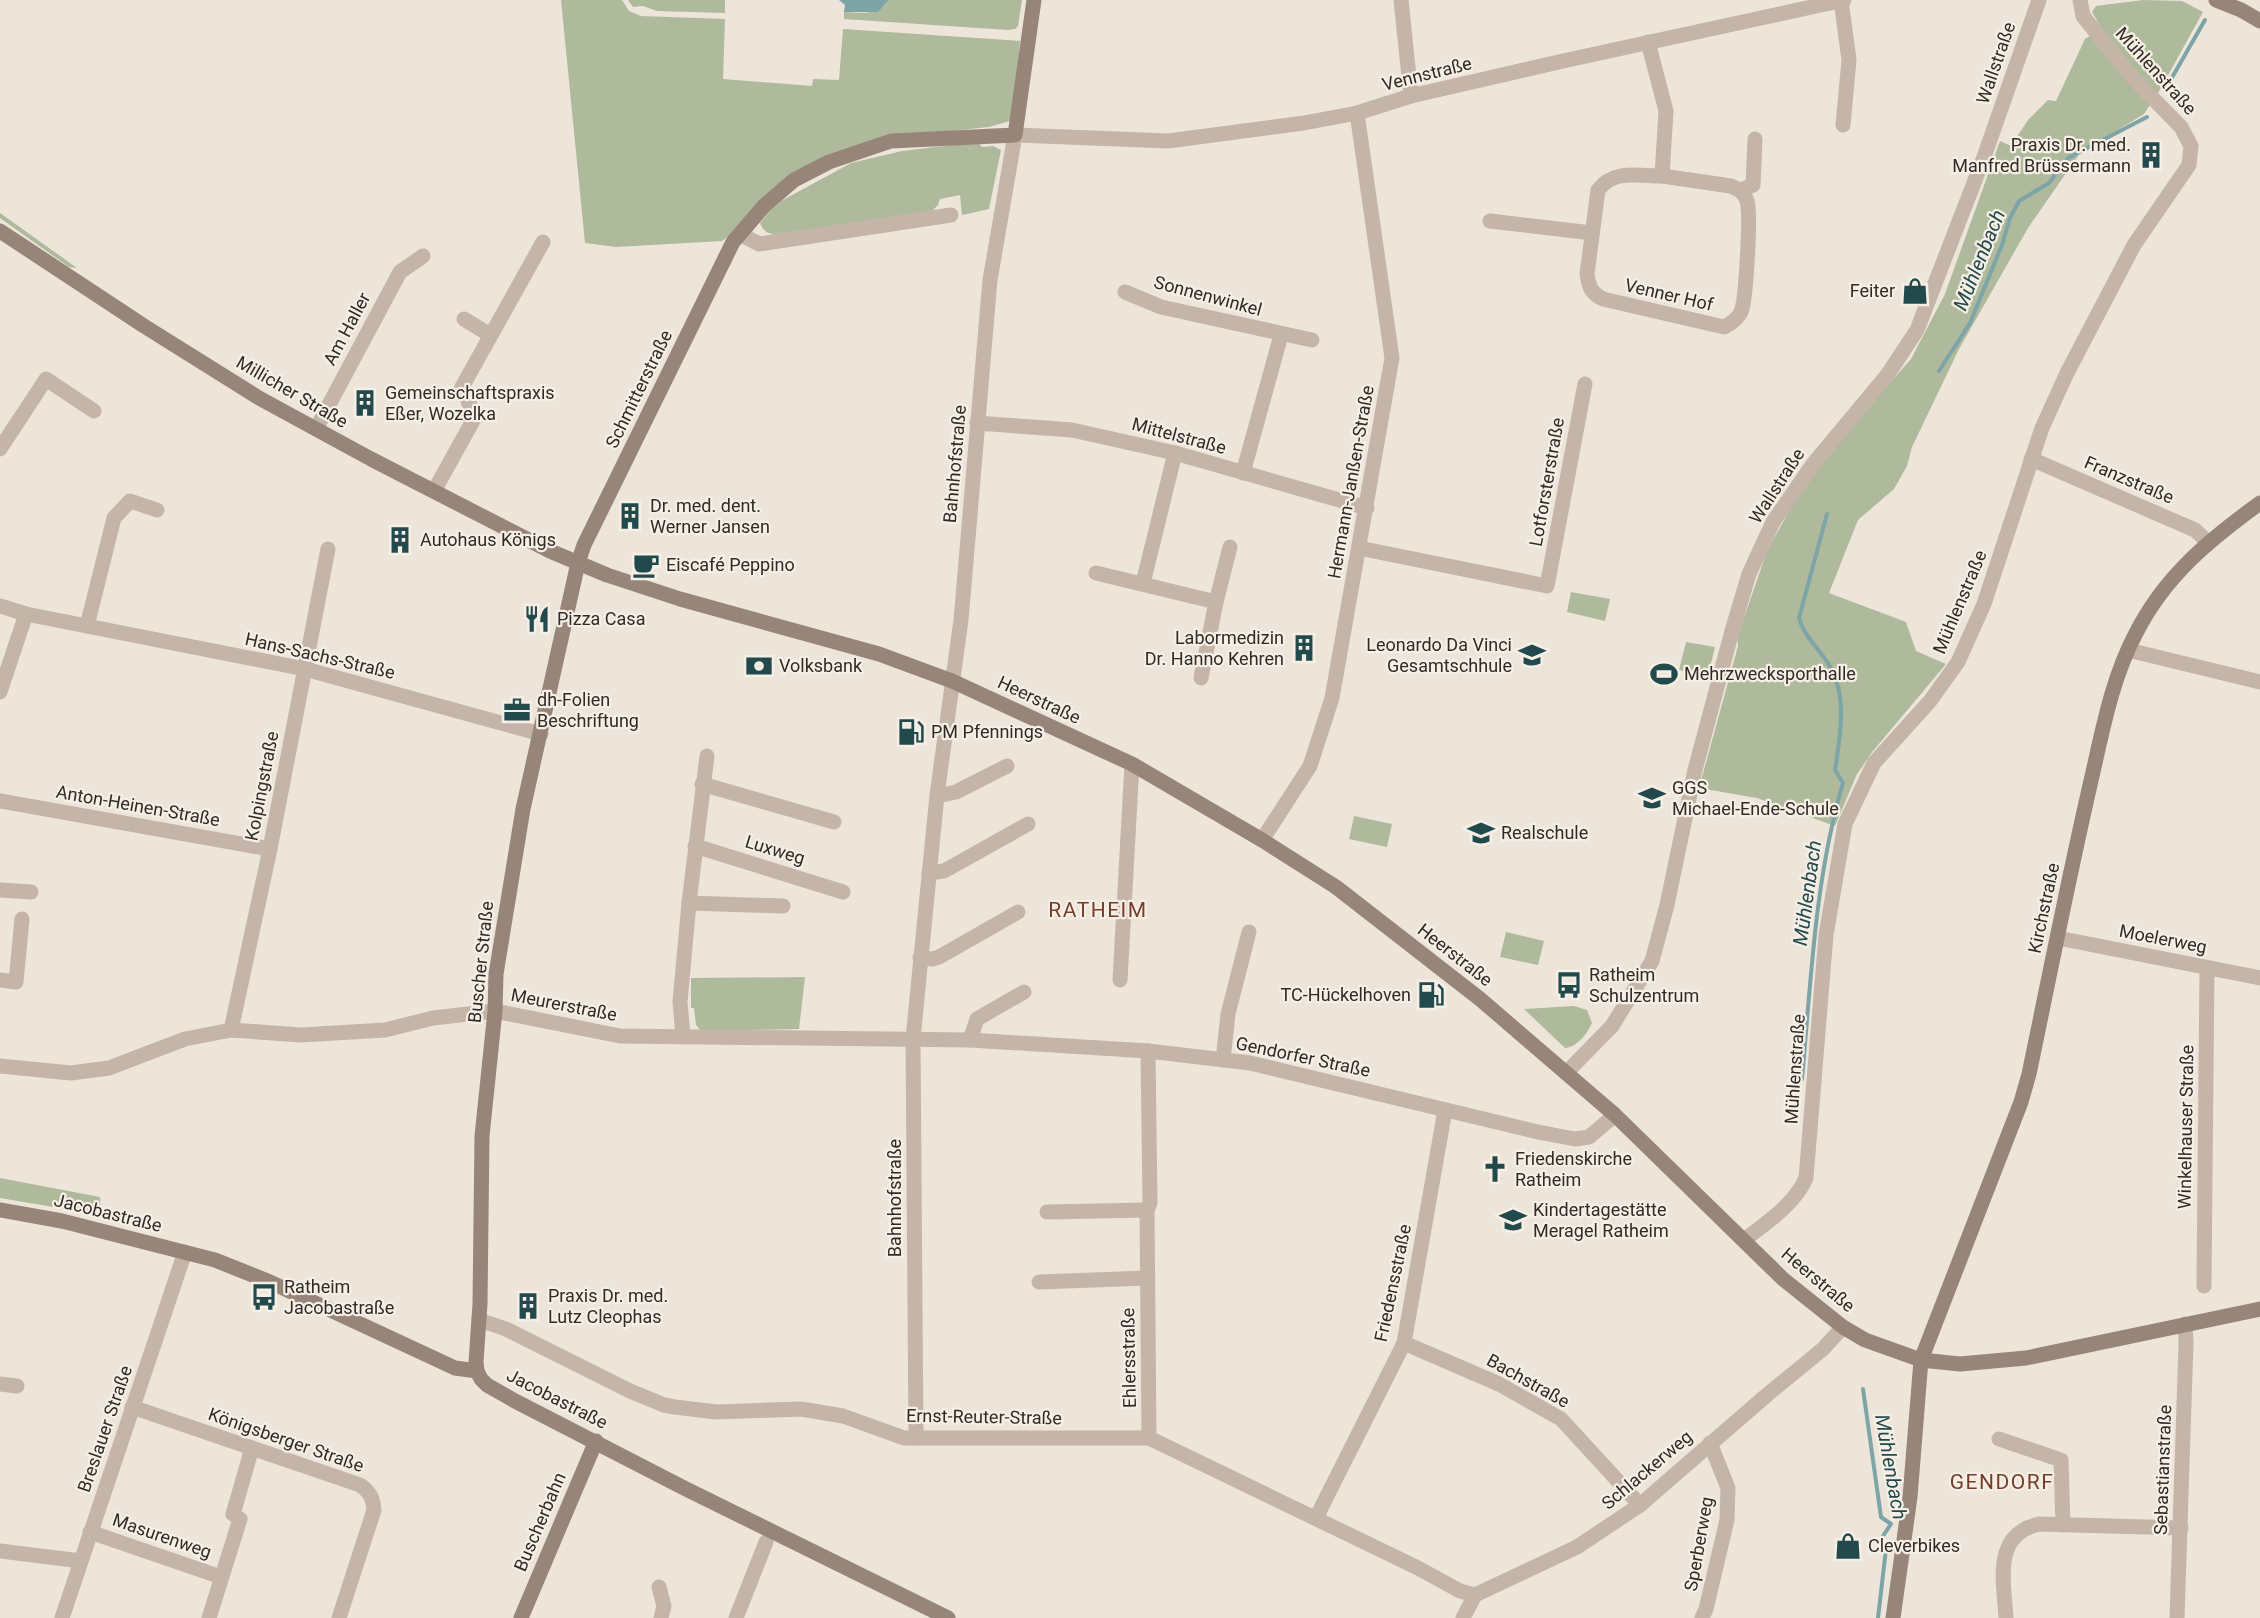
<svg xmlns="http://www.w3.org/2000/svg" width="2260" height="1618" font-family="Roboto,sans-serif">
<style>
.green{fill:#afba9c}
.water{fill:#7da4a7}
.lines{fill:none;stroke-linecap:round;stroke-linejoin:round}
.stream{stroke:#7da4a7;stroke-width:4}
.street{stroke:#c4b5a8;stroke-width:15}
.secondary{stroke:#978579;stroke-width:15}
.labels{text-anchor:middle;stroke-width:4.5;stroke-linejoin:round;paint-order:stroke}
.street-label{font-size:18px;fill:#312a27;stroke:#f6efe5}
.poi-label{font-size:18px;fill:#312a27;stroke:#f6efe5;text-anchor:start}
.water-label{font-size:20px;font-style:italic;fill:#224a4d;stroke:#f6efe5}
.quarter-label{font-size:21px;letter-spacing:1.5px;fill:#763e2a;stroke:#f6efe5}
</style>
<rect width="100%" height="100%" fill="#ede5da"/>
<!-- green -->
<g class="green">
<path d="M561,0H622L629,11L641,16L725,19L723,79L812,86L813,79L839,80L843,29L1020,41L1013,120L989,127L923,134L836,154L722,241L616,247L585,243Z"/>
<path d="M628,0H725V13L657,11L643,6L633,7Z"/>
<path d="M889,0H1022L1018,26L1015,29L1008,30L844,19V12C862,13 878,16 889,0Z"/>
<path d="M2143,0L2182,1L2203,12L2161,88L2144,114L2080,153L2028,228L1959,349L1912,447L1907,466L1894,489L1858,520L1829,593L1906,622L1916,651L1946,664L1873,751L1857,774L1835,826L1757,798L1699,788L1738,646L1737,638L1767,551L1793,504L1823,459L1911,359L1945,294L2000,141L2011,146L2028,120L2048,100L2056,101L2085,39L2102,29L2092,12L2096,6Z"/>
<path d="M978,142L982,147L993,146L1001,150L989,209L962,215L960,195L940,199L938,205L930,213L788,233C776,234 765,237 760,223L771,210L783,200L851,163L902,151Z"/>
<path d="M0,213L77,268L69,267L0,218Z"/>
<path d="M1571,592L1610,599L1605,621L1567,612Z"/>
<path d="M1686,642L1715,647L1708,676L1679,670Z"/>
<path d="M1354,816L1392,824L1387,847L1349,839Z"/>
<path d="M1506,932L1544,941L1538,965L1500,957Z"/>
<path d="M805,977L799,1029L701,1031L696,1025L694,1008H691V978Z"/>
<path d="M1574,1006L1587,1010L1592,1023C1587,1034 1577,1047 1565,1048L1524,1009Z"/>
<path d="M0,1178L100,1197L101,1215L0,1198Z"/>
</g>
<!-- water -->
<path class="water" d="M839,0H889L878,12H844L845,5Z"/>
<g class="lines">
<!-- stream -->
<g class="stream">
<path d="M2166,88L2205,20"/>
<path d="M1939,371L1970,323L2002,245L2010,218L2019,201L2049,183L2068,158L2147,117"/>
<path d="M1802,1079C1811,980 1815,878 1843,783L1835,770C1840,737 1848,695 1829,665C1819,648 1804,637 1799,618L1827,514"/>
<path d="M1863,1389L1881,1517L1891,1524L1881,1539L1886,1549L1878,1618"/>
</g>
<!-- street -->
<g class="street">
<path d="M1401,0L1411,96"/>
<path d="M1841,0L1849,60L1843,125"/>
<path d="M1648,42L1666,111L1662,176L1731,186C1738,189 1744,192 1747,201C1751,214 1746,301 1741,312C1737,320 1731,323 1724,327L1603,299C1591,293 1589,287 1587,274L1598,190C1614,169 1638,176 1662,176"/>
<path d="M1741,190L1753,185L1755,139"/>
<path d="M1490,221L1592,233"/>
<path d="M740,234L759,244L951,215"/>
<path d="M1125,292L1161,307L1312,340"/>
<path d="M464,319L490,335"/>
<path d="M977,423L1072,430L1175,453L1367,508"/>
<path d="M316,429L400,272L423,256"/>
<path d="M0,449L46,379L94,411"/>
<path d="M2031,459L2195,530L2208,542"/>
<path d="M1243,473L1281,335"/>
<path d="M434,491L475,417L462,387L543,242"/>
<path d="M1359,548L1547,586L1585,384"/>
<path d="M1096,573L1216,602"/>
<path d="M1143,583L1175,453"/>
<path d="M0,606L26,614L305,669L541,734"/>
<path d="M87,626L114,518L130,501L157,510"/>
<path d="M2128,650L2260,682"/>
<path d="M1201,678L1216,602L1230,547"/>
<path d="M0,692L26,614"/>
<path d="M702,784L834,822"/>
<path d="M937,796L956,792L1007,766"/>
<path d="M0,801L270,849"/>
<path d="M1262,840L1310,766L1332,698L1392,358L1357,113"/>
<path d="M695,846L843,892"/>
<path d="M929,873L944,871L1028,824"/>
<path d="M0,890L31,892"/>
<path d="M689,903L783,906"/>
<path d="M2058,938L2260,978"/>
<path d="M920,958L932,959L939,957L1018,912"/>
<path d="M0,980L16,982L22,919"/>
<path d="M1120,980L1132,764"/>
<path d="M231,1030L270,849L328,549"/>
<path d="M683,1037L680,1002L689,903L707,756"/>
<path d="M970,1040L977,1019L1024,992"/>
<path d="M1148,1051L1150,1203L1147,1210L1149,1438"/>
<path d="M1223,1060L1228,1014L1249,932"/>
<path d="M0,1066L71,1073L109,1068L185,1039L231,1030L301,1035L385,1030L433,1018L495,1011L620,1036L970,1040L1148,1051L1250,1063L1538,1132L1575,1139L1589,1137L1615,1115"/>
<path d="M1566,1073L1612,1026L1652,961L1667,905L1695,770L1732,631L1749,574L1773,522L1813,464L1888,374L1917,330L1984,157L2039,0"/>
<path d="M1047,1212L1147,1210"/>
<path d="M1744,1240C1766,1223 1795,1204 1806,1178L1826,935L1845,824L1874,763L1930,701L1958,662L1984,604L2042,428L2067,373L2134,245L2189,165L2191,146L2181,127L2130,75L2083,16L2080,0"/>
<path d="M1039,1282L1147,1278"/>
<path d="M2204,1286L2207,968"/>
<path d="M479,1320L506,1329L630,1391L664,1405L675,1407L716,1412L801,1409L843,1416L904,1438H1149L1418,1568L1460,1591L1475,1595"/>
<path d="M1404,1343L1499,1384L1561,1419L1640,1505"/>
<path d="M0,1384L17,1386"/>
<path d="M132,1407L360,1485C370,1492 373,1498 374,1510L339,1618"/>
<path d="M916,1438L913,1039L937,795L961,620L990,280L1015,135L1168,141L1304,123L1357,113L1411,96L1563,61L1844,0"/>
<path d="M1999,1439L2061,1460L2063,1525"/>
<path d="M1316,1518L1404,1343L1445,1110"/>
<path d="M90,1532L221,1577"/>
<path d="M0,1551L81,1561"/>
<path d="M659,1587L664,1606L661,1618"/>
<path d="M62,1618L185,1252"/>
<path d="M209,1618L240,1519L233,1514L252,1448"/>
<path d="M736,1618L766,1542"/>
<path d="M1463,1618L1475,1595L1577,1547L1640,1505L1768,1394L1823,1349L1843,1327"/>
<path d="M1702,1618L1706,1609L1727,1520L1728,1488L1710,1443"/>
<path d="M2006,1618C2004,1581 1992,1535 2039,1524L2181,1528"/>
<path d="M2177,1618L2186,1343L2185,1324"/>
</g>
<!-- secondary -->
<g class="secondary">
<path d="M2216,0L2241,10L2260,21"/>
<path d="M0,231L144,326L259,398L371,459L550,551L607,575L680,599L879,654L952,681L1132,764L1262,840L1336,887L1480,999L1615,1115L1783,1279L1843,1327L1865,1340L1921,1360L1960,1364L2026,1358L2260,1309"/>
<path d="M0,1210L62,1221L215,1260L270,1282L455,1368L477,1371"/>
<path d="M521,1618L596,1441"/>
<path d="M948,1618L686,1489L515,1401L487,1385L481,1379L477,1371L476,1362L480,1304L482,1136L495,1011L496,974L523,809L578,563L584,545L733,242L764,206L794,180L829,162L891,141L1015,135L1034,0"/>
<path d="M1893,1618L1910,1497L1921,1360L2021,1102L2029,1074C2049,978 2068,881 2090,785C2102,734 2111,680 2136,633C2165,576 2209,540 2260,503"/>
</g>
</g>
<!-- icons -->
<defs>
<symbol id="building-bare" viewBox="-9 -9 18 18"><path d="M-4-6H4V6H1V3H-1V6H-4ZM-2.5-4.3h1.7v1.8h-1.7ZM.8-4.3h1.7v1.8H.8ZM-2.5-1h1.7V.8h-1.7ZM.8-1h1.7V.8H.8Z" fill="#224a4d" stroke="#f6efe5" stroke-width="2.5" paint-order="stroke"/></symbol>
<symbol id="shop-bare" viewBox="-9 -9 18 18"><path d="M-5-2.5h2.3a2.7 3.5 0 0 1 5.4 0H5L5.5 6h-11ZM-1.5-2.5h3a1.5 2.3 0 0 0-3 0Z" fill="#224a4d" stroke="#f6efe5" stroke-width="2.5" paint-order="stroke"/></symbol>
<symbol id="cafe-bare" viewBox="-9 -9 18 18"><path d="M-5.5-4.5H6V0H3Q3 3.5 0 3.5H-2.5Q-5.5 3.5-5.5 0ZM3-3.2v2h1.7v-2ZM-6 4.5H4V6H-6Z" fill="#224a4d" stroke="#f6efe5" stroke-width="2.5" paint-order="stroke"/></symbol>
<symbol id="restaurant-bare" viewBox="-9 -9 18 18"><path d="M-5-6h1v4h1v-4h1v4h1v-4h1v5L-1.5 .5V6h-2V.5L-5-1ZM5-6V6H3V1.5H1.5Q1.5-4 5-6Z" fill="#224a4d" stroke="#f6efe5" stroke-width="2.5" paint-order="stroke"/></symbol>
<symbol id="school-bare" viewBox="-9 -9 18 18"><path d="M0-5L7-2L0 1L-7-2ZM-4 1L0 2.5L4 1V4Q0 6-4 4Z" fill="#224a4d" stroke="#f6efe5" stroke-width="2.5" paint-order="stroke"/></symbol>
<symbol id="bank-bare" viewBox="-9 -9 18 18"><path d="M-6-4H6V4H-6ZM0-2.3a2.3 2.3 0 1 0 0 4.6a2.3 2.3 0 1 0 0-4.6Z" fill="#224a4d" stroke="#f6efe5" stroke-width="2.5" paint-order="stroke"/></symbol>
<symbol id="stadium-bare" viewBox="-9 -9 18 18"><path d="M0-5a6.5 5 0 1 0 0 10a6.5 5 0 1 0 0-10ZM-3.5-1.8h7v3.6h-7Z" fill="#224a4d" stroke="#f6efe5" stroke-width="2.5" paint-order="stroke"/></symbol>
<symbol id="office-bare" viewBox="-9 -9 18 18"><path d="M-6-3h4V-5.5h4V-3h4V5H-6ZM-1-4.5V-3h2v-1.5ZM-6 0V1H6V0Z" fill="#224a4d" stroke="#f6efe5" stroke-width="2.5" paint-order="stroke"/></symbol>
<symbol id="fuel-bare" viewBox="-9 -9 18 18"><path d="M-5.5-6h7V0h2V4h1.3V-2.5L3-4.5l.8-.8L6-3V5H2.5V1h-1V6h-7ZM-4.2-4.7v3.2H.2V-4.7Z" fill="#224a4d" stroke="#f6efe5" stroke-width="2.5" paint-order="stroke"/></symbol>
<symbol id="bus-bare" viewBox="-9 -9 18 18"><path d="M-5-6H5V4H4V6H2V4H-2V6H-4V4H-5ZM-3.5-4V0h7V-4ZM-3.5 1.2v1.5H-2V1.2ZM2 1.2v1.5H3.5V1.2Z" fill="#224a4d" stroke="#f6efe5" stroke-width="2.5" paint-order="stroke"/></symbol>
<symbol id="church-bare" viewBox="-9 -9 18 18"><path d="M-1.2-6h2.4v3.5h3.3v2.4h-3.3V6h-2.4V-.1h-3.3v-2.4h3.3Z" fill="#224a4d" stroke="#f6efe5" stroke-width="2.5" paint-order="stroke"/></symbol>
</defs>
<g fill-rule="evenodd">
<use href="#building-bare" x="2132" y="136" width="38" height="38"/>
<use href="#shop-bare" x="1896" y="272" width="38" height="38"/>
<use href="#building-bare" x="346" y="384" width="38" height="38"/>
<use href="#building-bare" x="611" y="497" width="38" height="38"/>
<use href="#building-bare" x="381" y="521" width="38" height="38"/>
<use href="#cafe-bare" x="627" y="546" width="38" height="38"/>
<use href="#restaurant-bare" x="518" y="600" width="38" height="38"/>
<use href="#building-bare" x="1285" y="629" width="38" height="38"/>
<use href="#school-bare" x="1513" y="636" width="38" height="38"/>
<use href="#bank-bare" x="740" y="647" width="38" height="38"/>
<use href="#stadium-bare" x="1645" y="655" width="38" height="38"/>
<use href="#office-bare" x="498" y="691" width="38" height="38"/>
<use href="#fuel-bare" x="892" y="713" width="38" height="38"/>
<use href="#school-bare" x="1633" y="779" width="38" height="38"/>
<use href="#school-bare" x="1462" y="814" width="38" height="38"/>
<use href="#bus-bare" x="1550" y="966" width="38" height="38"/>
<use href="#fuel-bare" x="1412" y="976" width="38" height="38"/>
<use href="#church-bare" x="1476" y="1150" width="38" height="38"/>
<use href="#school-bare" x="1494" y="1201" width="38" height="38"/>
<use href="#bus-bare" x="245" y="1278" width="38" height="38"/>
<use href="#building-bare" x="509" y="1287" width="38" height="38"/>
<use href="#shop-bare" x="1829" y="1527" width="38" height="38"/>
</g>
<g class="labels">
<!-- street labels -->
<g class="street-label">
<text transform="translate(1996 63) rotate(-71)" y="6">Wallstraße</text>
<text transform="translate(2156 71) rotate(48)" y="6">Mühlenstraße</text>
<text transform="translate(1427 74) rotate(-14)" y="6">Vennstraße</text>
<text transform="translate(1669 295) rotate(13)" y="6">Venner Hof</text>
<text transform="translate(1208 296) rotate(15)" y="6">Sonnenwinkel</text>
<text transform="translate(347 329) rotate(-62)" y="6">Am Haller</text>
<text transform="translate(639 389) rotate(-64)" y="6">Schmitterstraße</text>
<text transform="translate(292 392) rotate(30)" y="6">Millicher Straße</text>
<text transform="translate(1179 436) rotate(15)" y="6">Mittelstraße</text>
<text transform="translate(955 464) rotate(-85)" y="6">Bahnhofstraße</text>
<text transform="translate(2129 480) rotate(23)" y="6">Franzstraße</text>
<text transform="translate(1351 482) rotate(-80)" y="6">Hermann-Janßen-Straße</text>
<text transform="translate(1547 482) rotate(-80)" y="6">Lotforsterstraße</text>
<text transform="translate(1777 486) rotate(-57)" y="6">Wallstraße</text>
<text transform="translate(1960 602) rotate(-67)" y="6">Mühlenstraße</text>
<text transform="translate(320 656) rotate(13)" y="6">Hans-Sachs-Straße</text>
<text transform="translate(1039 700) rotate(25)" y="6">Heerstraße</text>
<text transform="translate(262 786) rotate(-79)" y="6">Kolpingstraße</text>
<text transform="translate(138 806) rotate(10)" y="6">Anton-Heinen-Straße</text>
<text transform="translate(775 850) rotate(17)" y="6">Luxweg</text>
<text transform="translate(2044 908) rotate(-78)" y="6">Kirchstraße</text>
<text transform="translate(2163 939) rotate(11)" y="6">Moelerweg</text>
<text transform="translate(1455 955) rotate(38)" y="6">Heerstraße</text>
<text transform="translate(481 962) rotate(-84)" y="6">Buscher Straße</text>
<text transform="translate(564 1005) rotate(11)" y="6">Meurerstraße</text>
<text transform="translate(1303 1057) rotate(12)" y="6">Gendorfer Straße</text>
<text transform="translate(1795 1069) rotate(-86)" y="6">Mühlenstraße</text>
<text transform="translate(2186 1127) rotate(-89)" y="6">Winkelhauser Straße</text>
<text transform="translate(895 1198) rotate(-90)" y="6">Bahnhofstraße</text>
<text transform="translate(108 1213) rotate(14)" y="6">Jacobastraße</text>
<text transform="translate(1818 1280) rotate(40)" y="6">Heerstraße</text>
<text transform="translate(1393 1283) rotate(-78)" y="6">Friedensstraße</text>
<text transform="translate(1129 1358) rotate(-91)" y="6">Ehlersstraße</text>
<text transform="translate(1528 1381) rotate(29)" y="6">Bachstraße</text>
<text transform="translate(557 1399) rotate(27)" y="6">Jacobastraße</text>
<text transform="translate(984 1417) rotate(1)" y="6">Ernst-Reuter-Straße</text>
<text transform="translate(105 1429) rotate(-71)" y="6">Breslauer Straße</text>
<text transform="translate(286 1440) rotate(19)" y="6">Königsberger Straße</text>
<text transform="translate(1647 1470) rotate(-40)" y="6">Schlackerweg</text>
<text transform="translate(2163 1470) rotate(-88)" y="6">Sebastianstraße</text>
<text transform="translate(540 1522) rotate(-67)" y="6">Buscherbahn</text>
<text transform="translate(162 1536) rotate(19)" y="6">Masurenweg</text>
<text transform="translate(1699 1544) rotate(-80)" y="6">Sperberweg</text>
</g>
<!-- poi labels -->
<g class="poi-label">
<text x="2131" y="151" text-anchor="end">Praxis Dr. med.<tspan x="2131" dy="21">Manfred Brüssermann</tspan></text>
<text x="1895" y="297" text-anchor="end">Feiter</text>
<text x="385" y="399">Gemeinschaftspraxis<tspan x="385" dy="21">Eßer, Wozelka</tspan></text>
<text x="650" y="512">Dr. med. dent.<tspan x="650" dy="21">Werner Jansen</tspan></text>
<text x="420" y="546">Autohaus Königs</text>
<text x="666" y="571">Eiscafé Peppino</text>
<text x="557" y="625">Pizza Casa</text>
<text x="1284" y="644" text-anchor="end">Labormedizin<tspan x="1284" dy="21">Dr. Hanno Kehren</tspan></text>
<text x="1512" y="651" text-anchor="end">Leonardo Da Vinci<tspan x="1512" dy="21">Gesamtschhule</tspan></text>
<text x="779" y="672">Volksbank</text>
<text x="1684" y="680">Mehrzwecksporthalle</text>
<text x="537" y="706">dh-Folien<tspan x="537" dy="21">Beschriftung</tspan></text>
<text x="931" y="738">PM Pfennings</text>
<text x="1672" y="794">GGS<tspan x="1672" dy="21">Michael-Ende-Schule</tspan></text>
<text x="1501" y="839">Realschule</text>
<text x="1589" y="981">Ratheim<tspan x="1589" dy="21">Schulzentrum</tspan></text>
<text x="1411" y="1001" text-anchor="end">TC-Hückelhoven</text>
<text x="1515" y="1165">Friedenskirche<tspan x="1515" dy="21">Ratheim</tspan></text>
<text x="1533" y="1216">Kindertagestätte<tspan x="1533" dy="21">Meragel Ratheim</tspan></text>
<text x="284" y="1293">Ratheim<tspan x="284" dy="21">Jacobastraße</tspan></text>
<text x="548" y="1302">Praxis Dr. med.<tspan x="548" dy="21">Lutz Cleophas</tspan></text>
<text x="1868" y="1552">Cleverbikes</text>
</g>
<!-- water labels -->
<g class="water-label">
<text transform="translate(1979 260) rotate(-68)" y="7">Mühlenbach</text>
<text transform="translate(1807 893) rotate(-82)" y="7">Mühlenbach</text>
<text transform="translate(1891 1467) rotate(80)" y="7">Mühlenbach</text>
</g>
<!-- quarter labels -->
<g class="quarter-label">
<text x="1098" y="917">RATHEIM</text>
<text x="2002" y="1489">GENDORF</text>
</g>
</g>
</svg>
